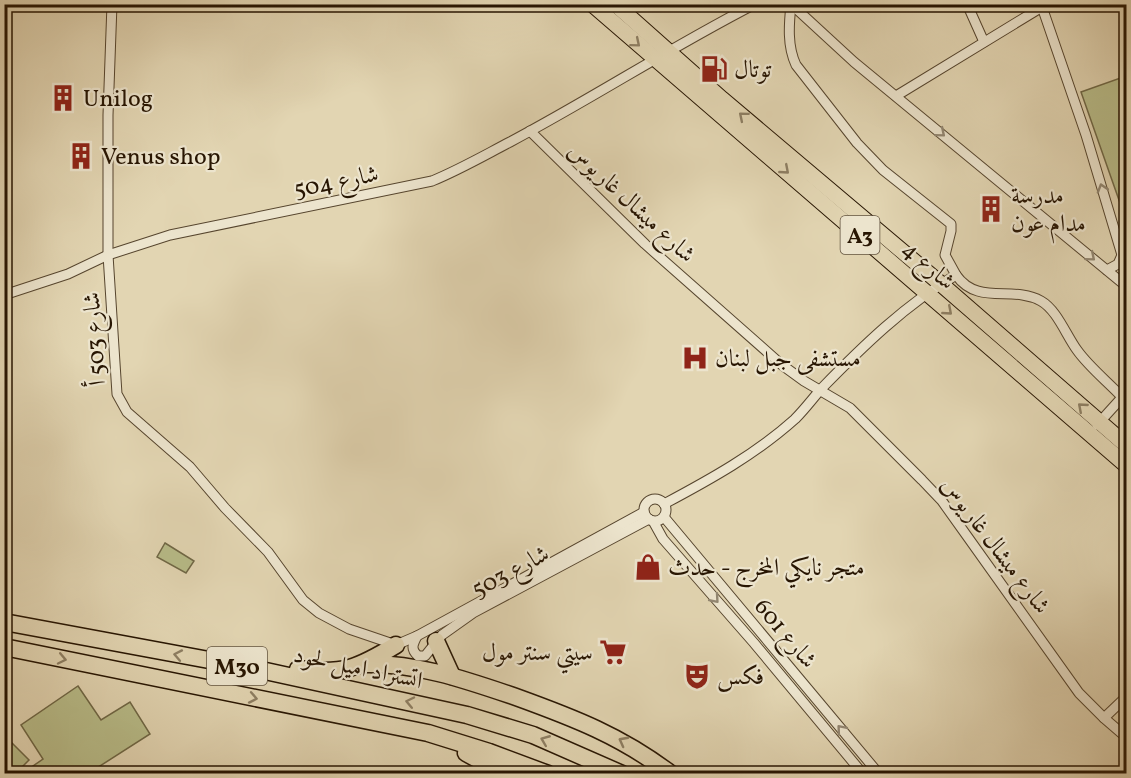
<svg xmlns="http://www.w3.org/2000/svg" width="1131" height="778" font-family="Vollkorn,Amiri,serif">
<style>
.green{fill:#b8bc89;stroke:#706846;stroke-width:1.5}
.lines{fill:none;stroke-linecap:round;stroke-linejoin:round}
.minor-casing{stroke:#56452e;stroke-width:11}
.trunk-casing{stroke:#271502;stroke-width:17}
.motorway-casing{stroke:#271502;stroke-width:19}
.minor{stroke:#ece4cd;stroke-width:9}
.trunk{stroke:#e2d5b2;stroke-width:15}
.motorway{stroke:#e2d5b2;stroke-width:16}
.oneway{stroke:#8e7f63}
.oneway2{stroke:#938772}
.labels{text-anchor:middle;stroke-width:4.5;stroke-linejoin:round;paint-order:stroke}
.shield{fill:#ece4cd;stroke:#62533f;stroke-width:1.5}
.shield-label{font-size:22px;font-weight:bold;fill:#271502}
.poi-label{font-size:24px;fill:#271502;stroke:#ece4cd;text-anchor:start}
.street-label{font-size:24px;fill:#271502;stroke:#ece4cd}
</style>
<rect width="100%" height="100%" fill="#e2d5b2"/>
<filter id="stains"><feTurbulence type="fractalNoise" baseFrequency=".00333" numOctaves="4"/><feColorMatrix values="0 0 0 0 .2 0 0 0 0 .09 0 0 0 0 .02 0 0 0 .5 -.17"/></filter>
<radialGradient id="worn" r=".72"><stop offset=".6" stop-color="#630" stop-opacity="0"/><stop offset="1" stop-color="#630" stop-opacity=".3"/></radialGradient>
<!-- green -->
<g class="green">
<path d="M1126,76V220L1081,92Z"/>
<path d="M165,543L194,561L186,573L157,557Z"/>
<path d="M78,686L101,720L130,702L150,734L89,773H23L43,759L21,725Z"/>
<path d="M9,740L29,760L16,773H5V745Z"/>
</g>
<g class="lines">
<defs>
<g id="minor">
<path d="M112,4L108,115V255L117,394L127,412L190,467L225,508L268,552L303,600L319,613L349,629L396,645L417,636L644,512"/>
<path d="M791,4L854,62L1126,286"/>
<path d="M967,4L984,42"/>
<path d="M1041,4L1086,135L1122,255L1126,263"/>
<path d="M896,96L1042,7"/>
<path d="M530,131L645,244L782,365L804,381L850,408L922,480L942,501L967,536L1079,693L1104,718L1126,737"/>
<path d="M1107,270L1118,264L1122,255"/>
<path d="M956,275C978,306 1012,285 1041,301C1057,310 1066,335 1077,350C1089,367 1108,382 1122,397"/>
<path d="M4,295L68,274L108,255L170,235L432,181C459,170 485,155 510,142C593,98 671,47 755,4"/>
<path d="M1097,425L1126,393"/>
<circle cx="655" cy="510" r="11"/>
<path d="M664,504C711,479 756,454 795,419C805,409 813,398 822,388C862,347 906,304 956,275L945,255L951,231V224L883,170L857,143L796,65C787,46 789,24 791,4"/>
<path d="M664,517L879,774"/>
<path d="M653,521L663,539L754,643L863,774"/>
<path d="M417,636C413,644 410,649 418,656H425L442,635L473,613L649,519"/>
<path d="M1104,718L1126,697"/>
</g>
<g id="trunk">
<path d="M592,4L1126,465"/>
<path d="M615,4L722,99L941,284L1126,445"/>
</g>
<g id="motorway">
<path d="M4,622L252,668L467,715L533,735L622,774"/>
<path d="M436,641L452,676"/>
<path d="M4,647L428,733L489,752L548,774"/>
<path d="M365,664C418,663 466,680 516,697C574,718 621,736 671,774"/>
<path d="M298,669C343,675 358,668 396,645"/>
<path d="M466,753L505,774"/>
</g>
</defs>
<!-- minor casing -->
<use href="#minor" class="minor-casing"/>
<!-- trunk casing -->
<use href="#trunk" class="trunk-casing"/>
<!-- motorway casing -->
<use href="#motorway" class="motorway-casing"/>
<!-- minor -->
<use href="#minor" class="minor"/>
<!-- trunk -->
<use href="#trunk" class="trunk"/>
<!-- motorway -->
<use href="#motorway" class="motorway"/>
</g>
<!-- one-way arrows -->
<defs><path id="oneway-chevron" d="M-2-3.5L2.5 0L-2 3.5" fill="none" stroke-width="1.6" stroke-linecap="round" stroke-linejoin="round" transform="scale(1.5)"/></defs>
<g class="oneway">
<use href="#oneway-chevron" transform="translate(636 43) rotate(40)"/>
<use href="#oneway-chevron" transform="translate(743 116) rotate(-140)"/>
<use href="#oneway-chevron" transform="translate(785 170) rotate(41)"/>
<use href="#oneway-chevron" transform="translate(948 311) rotate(41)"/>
<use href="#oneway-chevron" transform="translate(1082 407) rotate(-139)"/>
<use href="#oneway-chevron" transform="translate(178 655) rotate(-169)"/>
<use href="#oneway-chevron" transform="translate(62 659) rotate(12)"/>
<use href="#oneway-chevron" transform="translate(253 698) rotate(11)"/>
<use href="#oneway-chevron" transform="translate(410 702) rotate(-168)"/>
<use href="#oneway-chevron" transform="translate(545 740) rotate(-158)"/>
<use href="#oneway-chevron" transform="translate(623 741) rotate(-152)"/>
</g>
<g class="oneway2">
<use href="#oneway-chevron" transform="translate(941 133) rotate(40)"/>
<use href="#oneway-chevron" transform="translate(1102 188) rotate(-107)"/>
<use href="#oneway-chevron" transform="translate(1091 257) rotate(40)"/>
<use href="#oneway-chevron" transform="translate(715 599) rotate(49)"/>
<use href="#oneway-chevron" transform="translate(841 729) rotate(-130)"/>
</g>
<!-- icons -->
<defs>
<symbol id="fuel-bare" viewBox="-9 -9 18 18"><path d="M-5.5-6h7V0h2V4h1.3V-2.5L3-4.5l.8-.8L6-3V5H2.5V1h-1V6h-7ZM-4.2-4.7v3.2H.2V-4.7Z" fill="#8f2418" stroke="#ece4cd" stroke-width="2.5" paint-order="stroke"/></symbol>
<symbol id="building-bare" viewBox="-9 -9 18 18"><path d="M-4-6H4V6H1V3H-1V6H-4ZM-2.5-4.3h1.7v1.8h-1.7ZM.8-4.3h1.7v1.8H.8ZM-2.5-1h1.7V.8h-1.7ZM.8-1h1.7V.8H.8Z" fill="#8f2418" stroke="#ece4cd" stroke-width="2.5" paint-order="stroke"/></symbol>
<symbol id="hospital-bare" viewBox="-9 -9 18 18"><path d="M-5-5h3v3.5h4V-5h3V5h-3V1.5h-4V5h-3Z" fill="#8f2418" stroke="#ece4cd" stroke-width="2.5" paint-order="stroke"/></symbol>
<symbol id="shop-bare" viewBox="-9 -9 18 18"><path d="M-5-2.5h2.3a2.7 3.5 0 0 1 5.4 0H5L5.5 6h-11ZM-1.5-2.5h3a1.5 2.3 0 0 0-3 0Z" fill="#8f2418" stroke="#ece4cd" stroke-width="2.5" paint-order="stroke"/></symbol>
<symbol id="supermarket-bare" viewBox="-9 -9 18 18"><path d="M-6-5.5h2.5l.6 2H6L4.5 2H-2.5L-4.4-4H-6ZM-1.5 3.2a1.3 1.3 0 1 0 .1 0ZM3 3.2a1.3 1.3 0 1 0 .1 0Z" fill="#8f2418" stroke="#ece4cd" stroke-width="2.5" paint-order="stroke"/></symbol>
<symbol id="theatre-bare" viewBox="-9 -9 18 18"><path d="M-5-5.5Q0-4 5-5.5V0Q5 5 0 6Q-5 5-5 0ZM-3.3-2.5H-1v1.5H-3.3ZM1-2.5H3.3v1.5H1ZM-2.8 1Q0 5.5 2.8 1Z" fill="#8f2418" stroke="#ece4cd" stroke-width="2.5" paint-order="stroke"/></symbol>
</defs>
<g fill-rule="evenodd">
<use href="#fuel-bare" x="695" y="50" width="38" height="38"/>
<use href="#building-bare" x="44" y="79" width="38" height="38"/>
<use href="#building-bare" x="62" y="137" width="38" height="38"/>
<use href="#building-bare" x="972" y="190" width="38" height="38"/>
<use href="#hospital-bare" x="676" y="339" width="38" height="38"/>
<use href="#shop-bare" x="629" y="548" width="38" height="38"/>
<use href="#supermarket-bare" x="594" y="633" width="38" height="38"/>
<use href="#theatre-bare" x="678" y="657" width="38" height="38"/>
</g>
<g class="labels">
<!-- shield labels -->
<g class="shield">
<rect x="840.5" y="216" width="39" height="38" rx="4.5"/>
<rect x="207" y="647" width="60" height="38" rx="4.5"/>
</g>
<g class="shield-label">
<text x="860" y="243">A3</text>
<text x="237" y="674">M30</text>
</g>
<!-- poi labels -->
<g class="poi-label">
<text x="734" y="77">توتال</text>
<text x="83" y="106">Unilog</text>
<text x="101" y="164">Venus shop</text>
<text x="1011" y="203">مدرسة<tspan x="1011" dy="28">مدام عون</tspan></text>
<text x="715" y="366">مستشفى جبل لبنان</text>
<text x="668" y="575">متجر نايكي المخرج - حدث</text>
<text x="593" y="660" text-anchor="end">سيتي سنتر مول</text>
<text x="717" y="684">فكس</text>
</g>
<!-- street labels -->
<g class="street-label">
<text transform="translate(336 181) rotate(-11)" y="8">شارع 504</text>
<text transform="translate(632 202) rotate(43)" y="8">شارع ميشال غاريوس</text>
<text transform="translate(929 265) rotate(41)" y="8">شارع 4</text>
<text transform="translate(94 339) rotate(-94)" y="8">شارع 503 أ</text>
<text transform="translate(996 545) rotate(53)" y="8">شارع ميشال غاريوس</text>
<text transform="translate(510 571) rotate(-28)" y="8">شارع 503</text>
<text transform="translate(786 633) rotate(50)" y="8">شارع 601</text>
<text transform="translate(358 667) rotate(12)" y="8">اتستراد اميل لحود</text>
</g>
</g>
<!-- margin -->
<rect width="1131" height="778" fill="none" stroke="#e2d5b2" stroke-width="24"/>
<rect x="6" y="6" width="1119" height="766" fill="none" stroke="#271502" stroke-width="3"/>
<rect x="12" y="12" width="1107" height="754" fill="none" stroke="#271502" stroke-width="1.5"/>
<rect width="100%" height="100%" filter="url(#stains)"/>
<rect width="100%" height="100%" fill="url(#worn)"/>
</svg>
